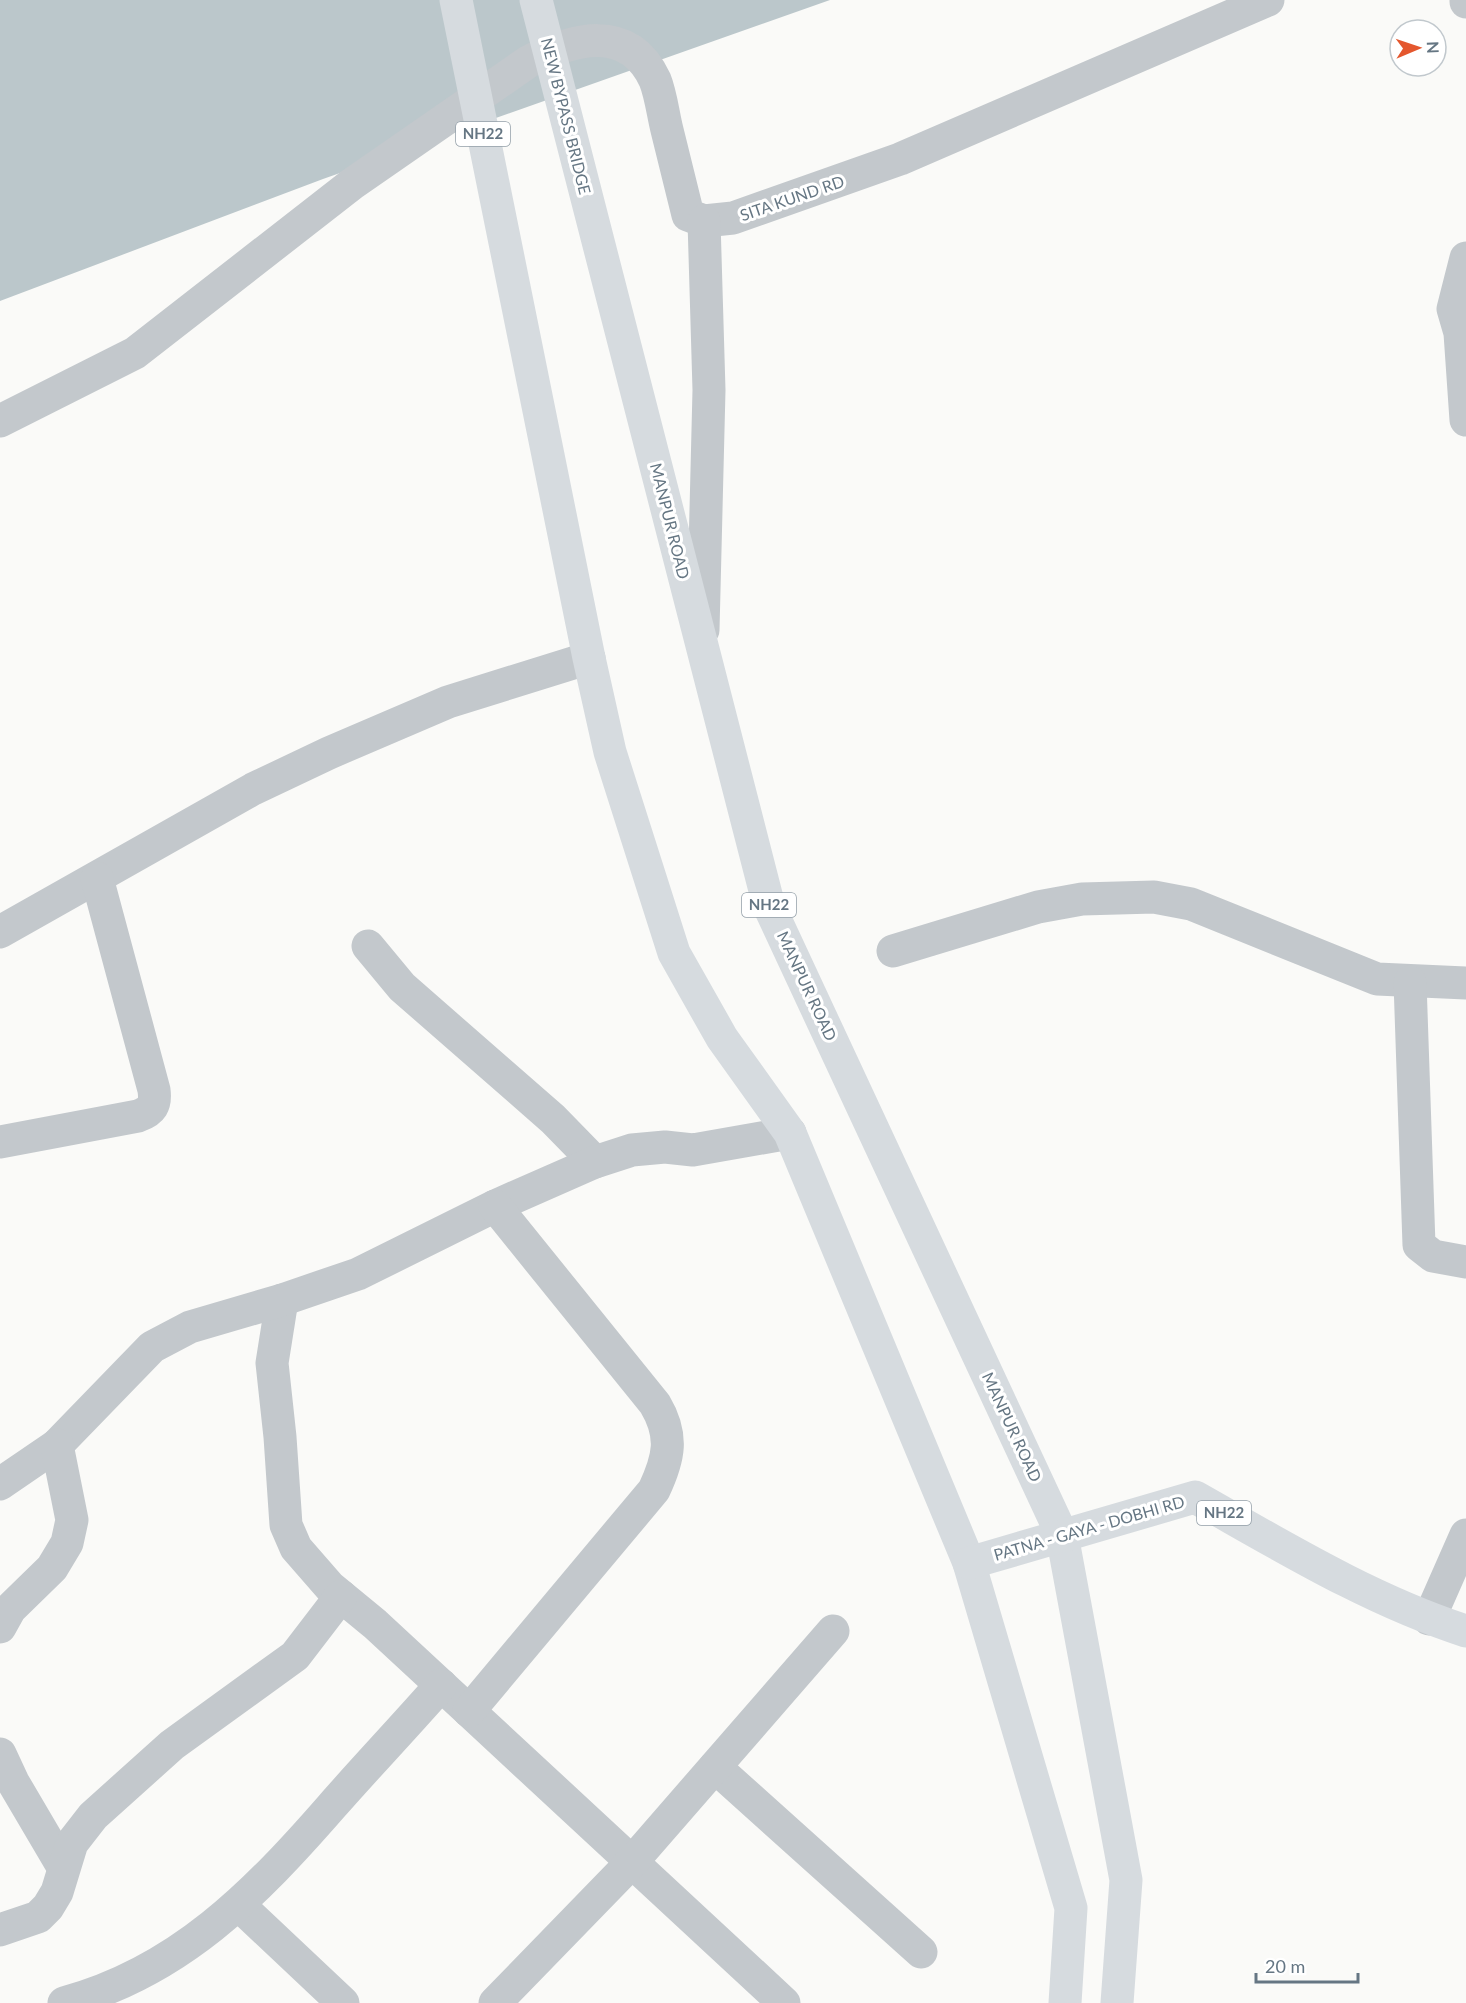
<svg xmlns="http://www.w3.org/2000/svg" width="1466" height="2003" font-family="Lato,sans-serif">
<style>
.water{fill:#bbc7cb}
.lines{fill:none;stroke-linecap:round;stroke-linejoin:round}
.minor{stroke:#c3c8cc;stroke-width:33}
.major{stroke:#d6dbdf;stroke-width:33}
.labels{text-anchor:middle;stroke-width:6;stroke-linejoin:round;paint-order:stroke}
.shield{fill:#fff;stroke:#939fa8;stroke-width:1.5}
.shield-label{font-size:15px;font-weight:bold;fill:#657683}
.street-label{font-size:16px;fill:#657683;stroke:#fff}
</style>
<rect width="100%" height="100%" fill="#fafaf8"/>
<!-- water -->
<path class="water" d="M0,0H830L323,179L0,301Z"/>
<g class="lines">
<!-- minor -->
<g class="minor">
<path d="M1466,0V2"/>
<path d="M704,221L733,218L900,159L1268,0"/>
<path d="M1466,258L1453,309L1460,333L1466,420"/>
<path d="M0,421L135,353L352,184L528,62C572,39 628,22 655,80C661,95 663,114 667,130C674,158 681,186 688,215L704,221"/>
<path d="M703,630L709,390L704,221"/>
<path d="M0,932L253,789L329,753L448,702L589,658"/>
<path d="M368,946L402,987L553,1119L595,1162"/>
<path d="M893,951L1038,907L1082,899L1154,897L1191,904L1377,979L1466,983"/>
<path d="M1410,982L1419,1245L1433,1256L1466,1262"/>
<path d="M0,1142L138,1116C152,1111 156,1105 154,1090L97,878"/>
<path d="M282,1300L272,1363L280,1437L286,1525L296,1548L330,1587L375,1624L469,1711L784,2003"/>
<path d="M0,1484L57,1445L152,1347L190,1327L282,1300L358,1274L495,1206L595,1162L632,1150L665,1147L693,1150L790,1133"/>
<path d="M1429,1619L1466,1535"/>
<path d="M0,1627L10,1609L52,1568L67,1543L72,1520L57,1445"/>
<path d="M469,1711L654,1490C669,1458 674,1436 655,1404L495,1206"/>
<path d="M0,1754L13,1782L63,1867"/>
<path d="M715,1767L921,1952"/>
<path d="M239,1905L343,2003"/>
<path d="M0,1930L38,1917L48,1907L57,1892L72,1843L93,1816L172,1745L295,1656L341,1596"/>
<path d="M64,2003C179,1972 255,1894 331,1807C367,1766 405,1726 441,1685"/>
<path d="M495,2003L632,1862L833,1631"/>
</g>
<!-- major -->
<g class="major">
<path d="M456,0L589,658L610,752L674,953L722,1038L790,1133L969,1563L1071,1908L1065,2003"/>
<path d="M536,0L769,906L1062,1535L1126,1880L1117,2003"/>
<path d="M969,1563L1195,1497C1282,1546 1370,1600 1466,1631"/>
</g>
</g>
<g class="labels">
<!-- shield labels -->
<g class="shield">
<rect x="456" y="122" width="54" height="24" rx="4.5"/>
<rect x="742" y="893" width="54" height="24" rx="4.5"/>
<rect x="1197" y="1501" width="54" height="24" rx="4.5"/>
</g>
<g class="shield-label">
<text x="483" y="139">NH22</text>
<text x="769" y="910">NH22</text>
<text x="1224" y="1518">NH22</text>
</g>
<!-- street labels -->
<g class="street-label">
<text transform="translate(566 116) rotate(76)" y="6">NEW BYPASS BRIDGE</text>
<text transform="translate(792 198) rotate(-19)" y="6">SITA KUND RD</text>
<text transform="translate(670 521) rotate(76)" y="6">MANPUR ROAD</text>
<text transform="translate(807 986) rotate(65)" y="6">MANPUR ROAD</text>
<text transform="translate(1012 1427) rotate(65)" y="6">MANPUR ROAD</text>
<text transform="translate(1089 1528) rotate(-16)" y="6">PATNA - GAYA - DOBHI RD</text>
</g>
</g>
<!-- north arrow -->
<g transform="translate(1418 48) rotate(88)"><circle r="28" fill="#ffffff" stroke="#c1c8cd" stroke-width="1.5"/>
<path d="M0-4.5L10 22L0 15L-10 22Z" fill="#e4572e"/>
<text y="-9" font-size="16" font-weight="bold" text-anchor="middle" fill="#657683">N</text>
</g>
<!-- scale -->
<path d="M1256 1973v9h102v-9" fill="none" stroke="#657683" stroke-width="3"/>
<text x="1265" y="1973" font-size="18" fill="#657683" stroke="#ffffff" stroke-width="4.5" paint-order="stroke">20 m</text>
</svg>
